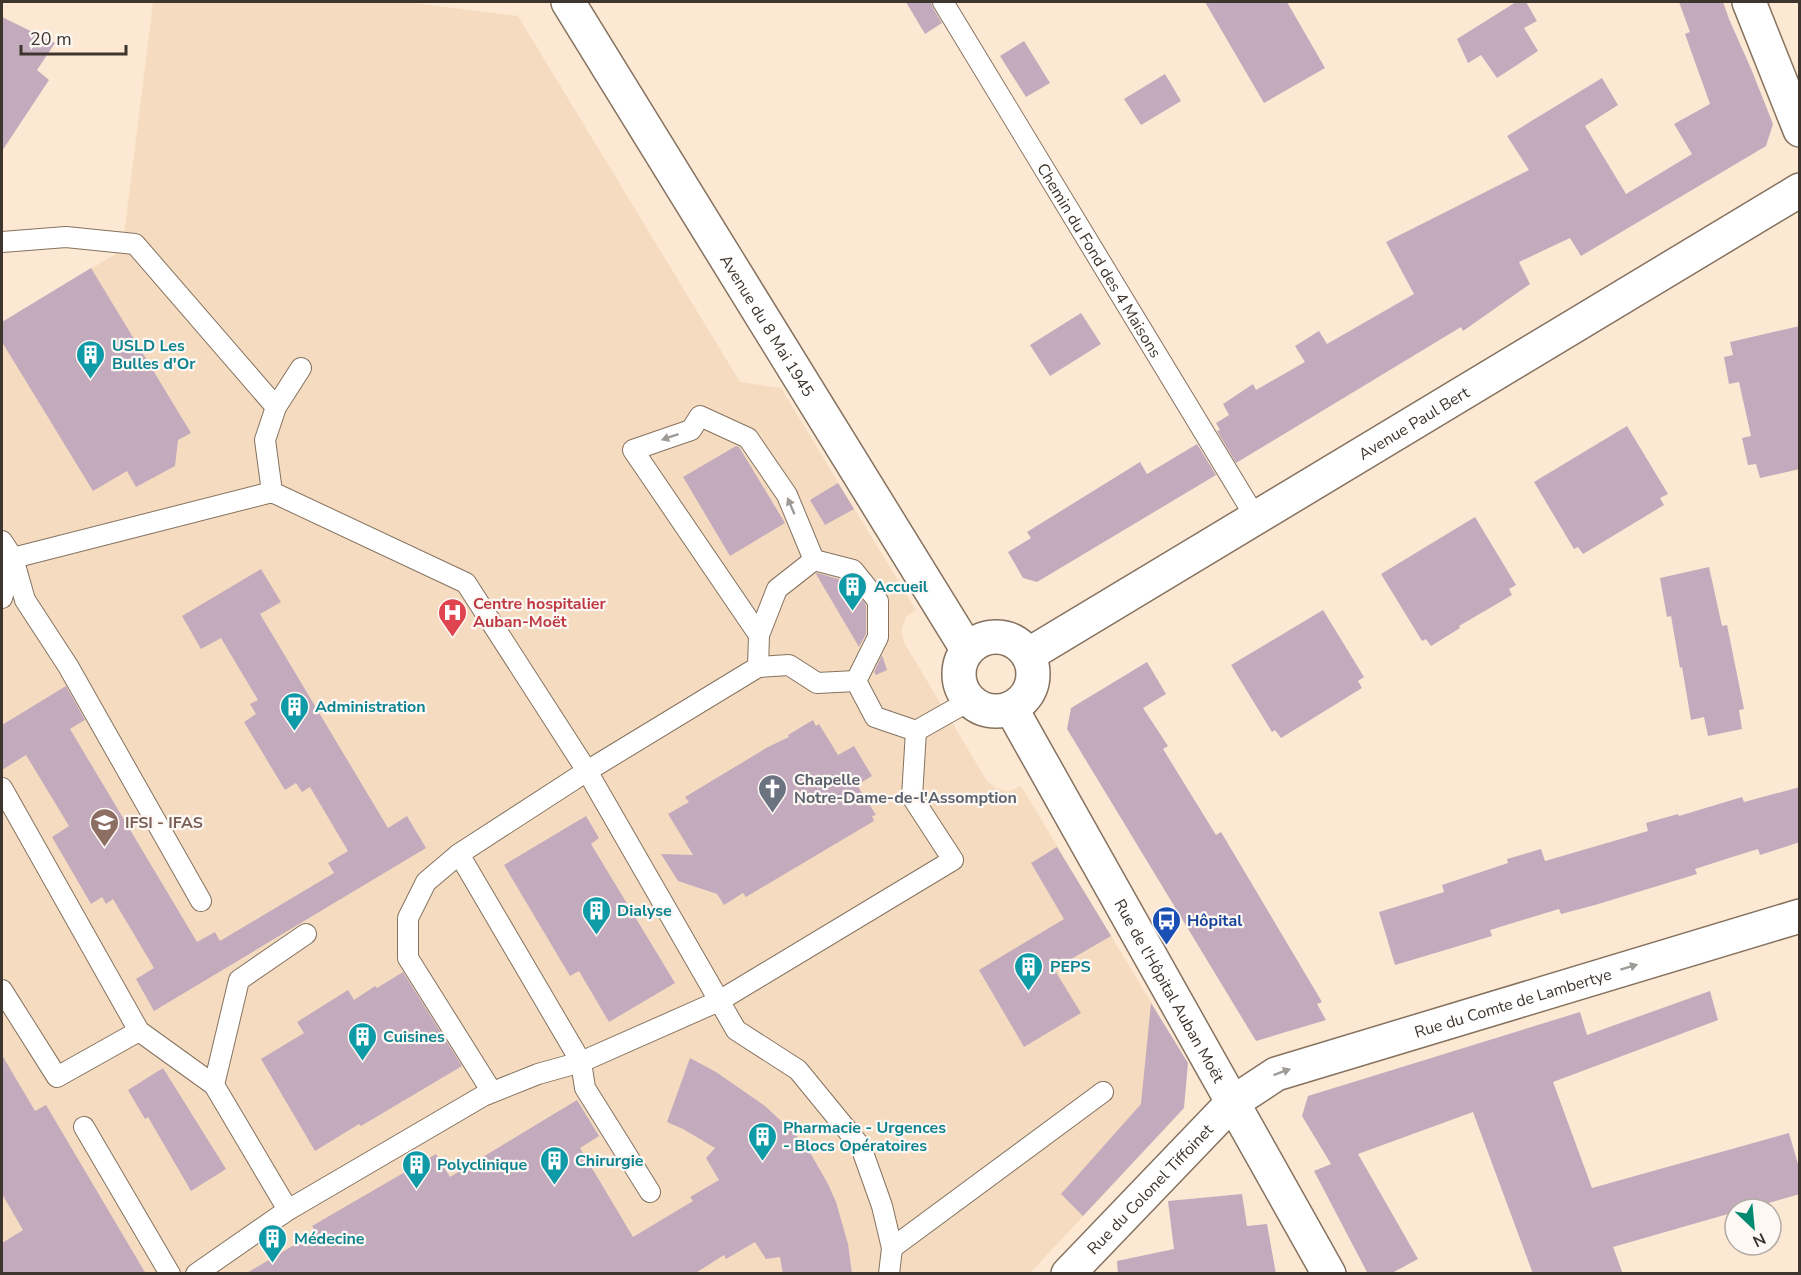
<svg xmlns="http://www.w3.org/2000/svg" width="1801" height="1275" font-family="'Nunito Sans',sans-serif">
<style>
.built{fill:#f5dcc1}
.building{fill:#c3abbd}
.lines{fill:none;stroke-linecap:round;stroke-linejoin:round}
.service-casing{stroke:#85725f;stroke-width:22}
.minor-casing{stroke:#85725f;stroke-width:36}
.secondary-casing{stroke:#85725f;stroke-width:36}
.service{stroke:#fff;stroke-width:20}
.minor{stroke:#fff;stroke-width:33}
.secondary{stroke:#fff;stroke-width:33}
.oneway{fill:#9e9a96}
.labels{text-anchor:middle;stroke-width:4.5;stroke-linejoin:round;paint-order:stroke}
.street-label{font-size:16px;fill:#3e362e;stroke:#fdf8f4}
.culture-label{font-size:16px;font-weight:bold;fill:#0d838f;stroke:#fdf8f4;text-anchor:start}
.health-label{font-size:16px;font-weight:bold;fill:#be3a42;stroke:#fdf8f4;text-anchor:start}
.worship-label{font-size:16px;font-weight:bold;fill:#5b616d;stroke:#fdf8f4;text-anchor:start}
.education-label{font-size:16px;font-weight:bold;fill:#785e54;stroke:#fdf8f4;text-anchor:start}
.transit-label{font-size:16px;font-weight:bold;fill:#164399;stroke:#fdf8f4;text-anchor:start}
</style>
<rect width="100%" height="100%" fill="#fde8d3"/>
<!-- built -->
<path class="built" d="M153,2H406L518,16L740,382L781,388L916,610L906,617L901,631L905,644L987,781L996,788L1009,791L1021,786L1181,1052L1175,1118L1030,1273L2,1274V322L122,250Z"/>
<!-- building -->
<g class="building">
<path d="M906,2H931L933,8L942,23L925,34Z"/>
<path d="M1205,2H1287L1325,68L1264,103Z"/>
<path d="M1516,2H1526L1537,21L1524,28L1538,51L1497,78L1481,55L1468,63L1457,39Z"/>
<path d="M1679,2H1723L1729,19L1752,71L1773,124L1766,146L1581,256L1570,238L1519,262L1530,284L1463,331L1461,327L1236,463L1217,431L1220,430L1216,423L1229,415L1223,404L1253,384L1256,390L1305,362L1295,346L1319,331L1327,344L1414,294L1386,242L1529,170L1507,136L1602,78L1618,105L1585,126L1626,194L1692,154L1674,124L1710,104L1685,34L1690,32Z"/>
<path d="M2,17L55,43L37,70L49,80L2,151Z"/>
<path d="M1024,41L1050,83L1026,97L1000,56Z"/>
<path d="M1165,74L1181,101L1141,125L1124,99Z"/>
<path d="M91,268L191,433L178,440L175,466L136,487L127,471L93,491L2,342V322Z"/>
<path d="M1081,313L1101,344L1050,376L1030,345Z"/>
<path d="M1800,326V469L1760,478L1756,464L1748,465L1742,438L1751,436L1739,382L1729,384L1724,357L1733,355L1730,342Z"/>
<path d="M1627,426L1668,494L1660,498L1664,505L1583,554L1578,547L1574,549L1534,482Z"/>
<path d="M1197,444L1216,475L1037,582L1023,578L1008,552L1031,538L1027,532L1140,462L1147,474Z"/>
<path d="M736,446L739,447L785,523L730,556L683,477Z"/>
<path d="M838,483L854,509L825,525L810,500Z"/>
<path d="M1475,517L1516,585L1509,589L1512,595L1459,626L1460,628L1431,646L1426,639L1422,641L1381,574Z"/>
<path d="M1709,567L1722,626L1727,625L1744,709L1739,710L1742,729L1708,736L1704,717L1691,720L1682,667L1680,668L1671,616L1667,617L1660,578Z"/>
<path d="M261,569L281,602L260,614L388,828L407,816L426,848L154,1011L136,979L154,968L113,899L106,904L102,897L91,904L52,837L69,826L26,755L2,770V725L66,686L85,720L70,729L197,942L215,932L220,941L334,873L328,863L348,851L310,787L302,792L296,783L285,790L244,722L256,714L250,704L258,700L221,638L201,649L182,616Z"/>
<path d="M817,573L846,581L865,603L866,607V634L859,647L816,574Z"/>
<path d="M1323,610L1364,677L1358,681L1362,688L1281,738L1275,730L1272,732L1231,665Z"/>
<path d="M882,655L887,670L876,675L874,672Z"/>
<path d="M1147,662L1166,694L1143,708L1168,746L1163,749L1216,835L1221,832L1322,1002L1317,1004L1326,1020L1256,1041L1067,729L1071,708Z"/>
<path d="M813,720L816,726L819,724L838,755L854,746L872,776L857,785L876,815L872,816L874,821L746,897L743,893L724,905L717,894L678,881L661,854L693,855L668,814L689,802L685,797L768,747L789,737L788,735Z"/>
<path d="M1800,787V842L1760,855L1758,849L1726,859L1695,869L1697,874L1595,905L1561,914L1559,909L1526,919L1490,930L1492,936L1395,965L1379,912L1444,892L1442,885L1508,863L1507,859L1541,849L1545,861L1648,831L1646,823L1678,814L1679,816L1742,797L1744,802Z"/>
<path d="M586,816L599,838L591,844L675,983L609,1022L579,971L570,976L504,865Z"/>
<path d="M1057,847L1111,936L1054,969L1081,1013L1024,1047L979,970L1064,919L1031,863Z"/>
<path d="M403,972L462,1066L361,1126L359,1124L315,1151L261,1059L304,1033L297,1022L348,990L354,1000L375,986L377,988Z"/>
<path d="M1710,991L1718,1020L1553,1082L1592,1188L1789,1133L1800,1171V1194L1747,1209H1735V1212L1613,1247L1623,1274H1533L1473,1112L1358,1154L1418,1259L1390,1274H1368L1314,1171L1331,1164L1302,1116L1308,1096L1580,1012L1587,1035Z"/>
<path d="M1151,1003L1188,1063L1184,1108L1083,1216L1061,1194L1141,1104Z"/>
<path d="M2,1055L35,1111L46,1105L146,1274H2V1243L23,1230L2,1194Z"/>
<path d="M690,1058L716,1072L765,1106L795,1134L808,1149L828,1184L836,1202L848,1244L852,1274H783L780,1257L766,1259L755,1242L726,1259L724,1255L694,1274H245L316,1232L312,1226L436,1154L450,1177L577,1100L599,1136L580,1148L633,1237L693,1201L690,1197L719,1180L706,1158L715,1148L683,1129L667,1122Z"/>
<path d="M163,1068L226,1169L191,1191L148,1117L145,1119L128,1090Z"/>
<path d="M1242,1194L1247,1226L1267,1224L1276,1274H1118L1117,1261L1174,1249L1168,1201Z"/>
</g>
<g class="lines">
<defs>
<g id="service">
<path id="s1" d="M943,2L1256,518"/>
<path d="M2,242L66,237L135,244L276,407"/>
<path d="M272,492L265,440L276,407L301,368"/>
<path d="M2,541L13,558L25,600L68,666L201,901"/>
<path d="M2,598L13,558L272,492L466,583L587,771L736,1030L798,1070L861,1147L882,1206L892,1248L889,1274"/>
<path d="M759,635L633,450L691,430L700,416L748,438L787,495L814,560"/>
<path d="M758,667L789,665L817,683L856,681"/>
<path d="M2,788L139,1031L214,1085L288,1210"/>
<path d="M459,854L426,882L408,918V958L492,1092"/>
<path d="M2,990L57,1077L139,1031"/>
<path d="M214,1085L239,980L306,934"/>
<path d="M84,1127L170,1274"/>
<path d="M650,1192L585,1088L581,1062L459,854L587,771L758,667L759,635L777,589L814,560L853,570L878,601V637L856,681L875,717L916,731L969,701"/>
<path d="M892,1248L1103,1092"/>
<path d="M196,1274L288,1210L483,1096L538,1074L581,1062L719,1001L953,860L912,797L916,731"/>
</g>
<g id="minor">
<path d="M1749,2L1800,130"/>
<path id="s2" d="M1068,1274L1232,1103L1276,1074L1800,916"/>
</g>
<g id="secondary">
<path id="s3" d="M568,2L967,649"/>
<circle cx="996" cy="674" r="37"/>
<path id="s4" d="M1028,655L1800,190"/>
<path id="s5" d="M1011,708L1329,1274"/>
</g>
</defs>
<!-- service casing -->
<use href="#service" class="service-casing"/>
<!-- minor casing -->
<use href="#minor" class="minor-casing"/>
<!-- secondary casing -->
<use href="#secondary" class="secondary-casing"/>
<!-- service -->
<use href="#service" class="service"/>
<!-- minor -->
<use href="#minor" class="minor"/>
<!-- secondary -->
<use href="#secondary" class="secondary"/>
</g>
<!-- one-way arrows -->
<defs><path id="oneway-solid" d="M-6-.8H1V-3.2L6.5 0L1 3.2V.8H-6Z" transform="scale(1.5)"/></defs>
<g class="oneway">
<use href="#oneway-solid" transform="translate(670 437) rotate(161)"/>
<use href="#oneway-solid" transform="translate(791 506) rotate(-113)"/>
<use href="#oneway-solid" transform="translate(1629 967) rotate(-17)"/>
<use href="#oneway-solid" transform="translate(1282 1072) rotate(-20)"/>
</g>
<!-- icons -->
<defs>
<symbol id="building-pin" viewBox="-11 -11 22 30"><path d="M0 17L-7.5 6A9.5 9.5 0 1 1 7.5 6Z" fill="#0f9aa8" stroke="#fdf8f4"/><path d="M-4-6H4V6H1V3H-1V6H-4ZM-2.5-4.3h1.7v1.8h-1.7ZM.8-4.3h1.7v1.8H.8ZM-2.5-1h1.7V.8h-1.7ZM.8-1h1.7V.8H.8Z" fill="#fff"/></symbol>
<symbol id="hospital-pin" viewBox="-11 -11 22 30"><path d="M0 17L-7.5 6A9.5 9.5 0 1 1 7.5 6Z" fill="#e0444e" stroke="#fdf8f4"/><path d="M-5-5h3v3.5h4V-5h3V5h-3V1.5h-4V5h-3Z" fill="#fff"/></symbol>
<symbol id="church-pin" viewBox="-11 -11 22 30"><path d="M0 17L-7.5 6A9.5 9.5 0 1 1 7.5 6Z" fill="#6b7280" stroke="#fdf8f4"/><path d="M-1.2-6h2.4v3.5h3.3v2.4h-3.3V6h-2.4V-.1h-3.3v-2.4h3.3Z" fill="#fff"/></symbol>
<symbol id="university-pin" viewBox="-11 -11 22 30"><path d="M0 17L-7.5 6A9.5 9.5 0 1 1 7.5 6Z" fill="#8d6e63" stroke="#fdf8f4"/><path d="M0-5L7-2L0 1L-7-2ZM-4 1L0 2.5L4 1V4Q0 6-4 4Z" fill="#fff"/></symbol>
<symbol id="bus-pin" viewBox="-11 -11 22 30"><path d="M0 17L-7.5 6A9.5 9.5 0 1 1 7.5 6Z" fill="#1a4fb4" stroke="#fdf8f4"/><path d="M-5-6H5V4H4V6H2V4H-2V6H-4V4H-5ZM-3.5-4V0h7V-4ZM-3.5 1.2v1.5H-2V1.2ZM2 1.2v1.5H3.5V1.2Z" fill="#fff"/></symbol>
</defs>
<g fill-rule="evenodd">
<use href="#building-pin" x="74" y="338" width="33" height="45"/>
<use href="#building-pin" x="836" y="570" width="33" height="45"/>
<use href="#hospital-pin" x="436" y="596" width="33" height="45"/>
<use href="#building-pin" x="278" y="690" width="33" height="45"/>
<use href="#church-pin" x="756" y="772" width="33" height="45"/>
<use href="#university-pin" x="88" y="806" width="33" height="45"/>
<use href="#building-pin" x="580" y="894" width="33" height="45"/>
<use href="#bus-pin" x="1150" y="904" width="33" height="45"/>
<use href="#building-pin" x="1012" y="950" width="33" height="45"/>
<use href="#building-pin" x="346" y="1020" width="33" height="45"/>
<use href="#building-pin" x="746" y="1120" width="33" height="45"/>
<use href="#building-pin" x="538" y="1144" width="33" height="45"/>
<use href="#building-pin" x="400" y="1148" width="33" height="45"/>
<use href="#building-pin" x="256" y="1222" width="33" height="45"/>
</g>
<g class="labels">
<!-- street labels -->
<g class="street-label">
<text dy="6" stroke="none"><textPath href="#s1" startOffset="302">Chemin du Fond des 4 Maisons</textPath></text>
<text dy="6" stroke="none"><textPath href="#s3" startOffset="380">Avenue du 8 Mai 1945</textPath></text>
<text dy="6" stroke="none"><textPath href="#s4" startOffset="450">Avenue Paul Bert</textPath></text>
<text dy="6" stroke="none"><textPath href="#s5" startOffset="324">Rue de l'Hôpital Auban Moët</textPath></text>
<text dy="6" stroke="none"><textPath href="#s2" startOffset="537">Rue du Comte de Lambertye</textPath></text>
<text dy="6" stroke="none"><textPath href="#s2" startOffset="118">Rue du Colonel Tiffoinet</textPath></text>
</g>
<!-- culture labels -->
<g class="culture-label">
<text x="112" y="351">USLD Les<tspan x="112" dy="18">Bulles d'Or</tspan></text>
<text x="874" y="592">Accueil</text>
<text x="315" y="712">Administration</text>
<text x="617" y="916">Dialyse</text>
<text x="1050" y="972">PEPS</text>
<text x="383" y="1042">Cuisines</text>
<text x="783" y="1133">Pharmacie - Urgences<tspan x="783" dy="18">- Blocs Opératoires</tspan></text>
<text x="575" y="1166">Chirurgie</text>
<text x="437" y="1170">Polyclinique</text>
<text x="294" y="1244">Médecine</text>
</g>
<!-- health labels -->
<g class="health-label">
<text x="473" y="609">Centre hospitalier<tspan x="473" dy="18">Auban-Moët</tspan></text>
</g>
<!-- worship labels -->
<g class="worship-label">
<text x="794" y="785">Chapelle<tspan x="794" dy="18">Notre-Dame-de-l'Assomption</tspan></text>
</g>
<!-- education labels -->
<g class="education-label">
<text x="125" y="828">IFSI - IFAS</text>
</g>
<!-- transit labels -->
<g class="transit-label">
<text x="1187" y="926">Hôpital</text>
</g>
</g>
<!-- border -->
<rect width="1801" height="1275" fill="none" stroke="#3e362e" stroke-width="6"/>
<!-- north arrow -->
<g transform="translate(1753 1227) rotate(154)"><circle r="28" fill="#fdf8f4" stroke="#b1aaa5" stroke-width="1.5"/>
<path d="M0-4.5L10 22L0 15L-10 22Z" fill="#008a71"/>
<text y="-9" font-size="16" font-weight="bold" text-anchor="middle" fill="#3e362e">N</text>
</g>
<!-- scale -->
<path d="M21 45v9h105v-9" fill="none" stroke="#3e362e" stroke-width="3"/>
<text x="30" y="45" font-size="18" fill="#3e362e" stroke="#fdf8f4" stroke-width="4.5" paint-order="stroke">20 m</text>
</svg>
